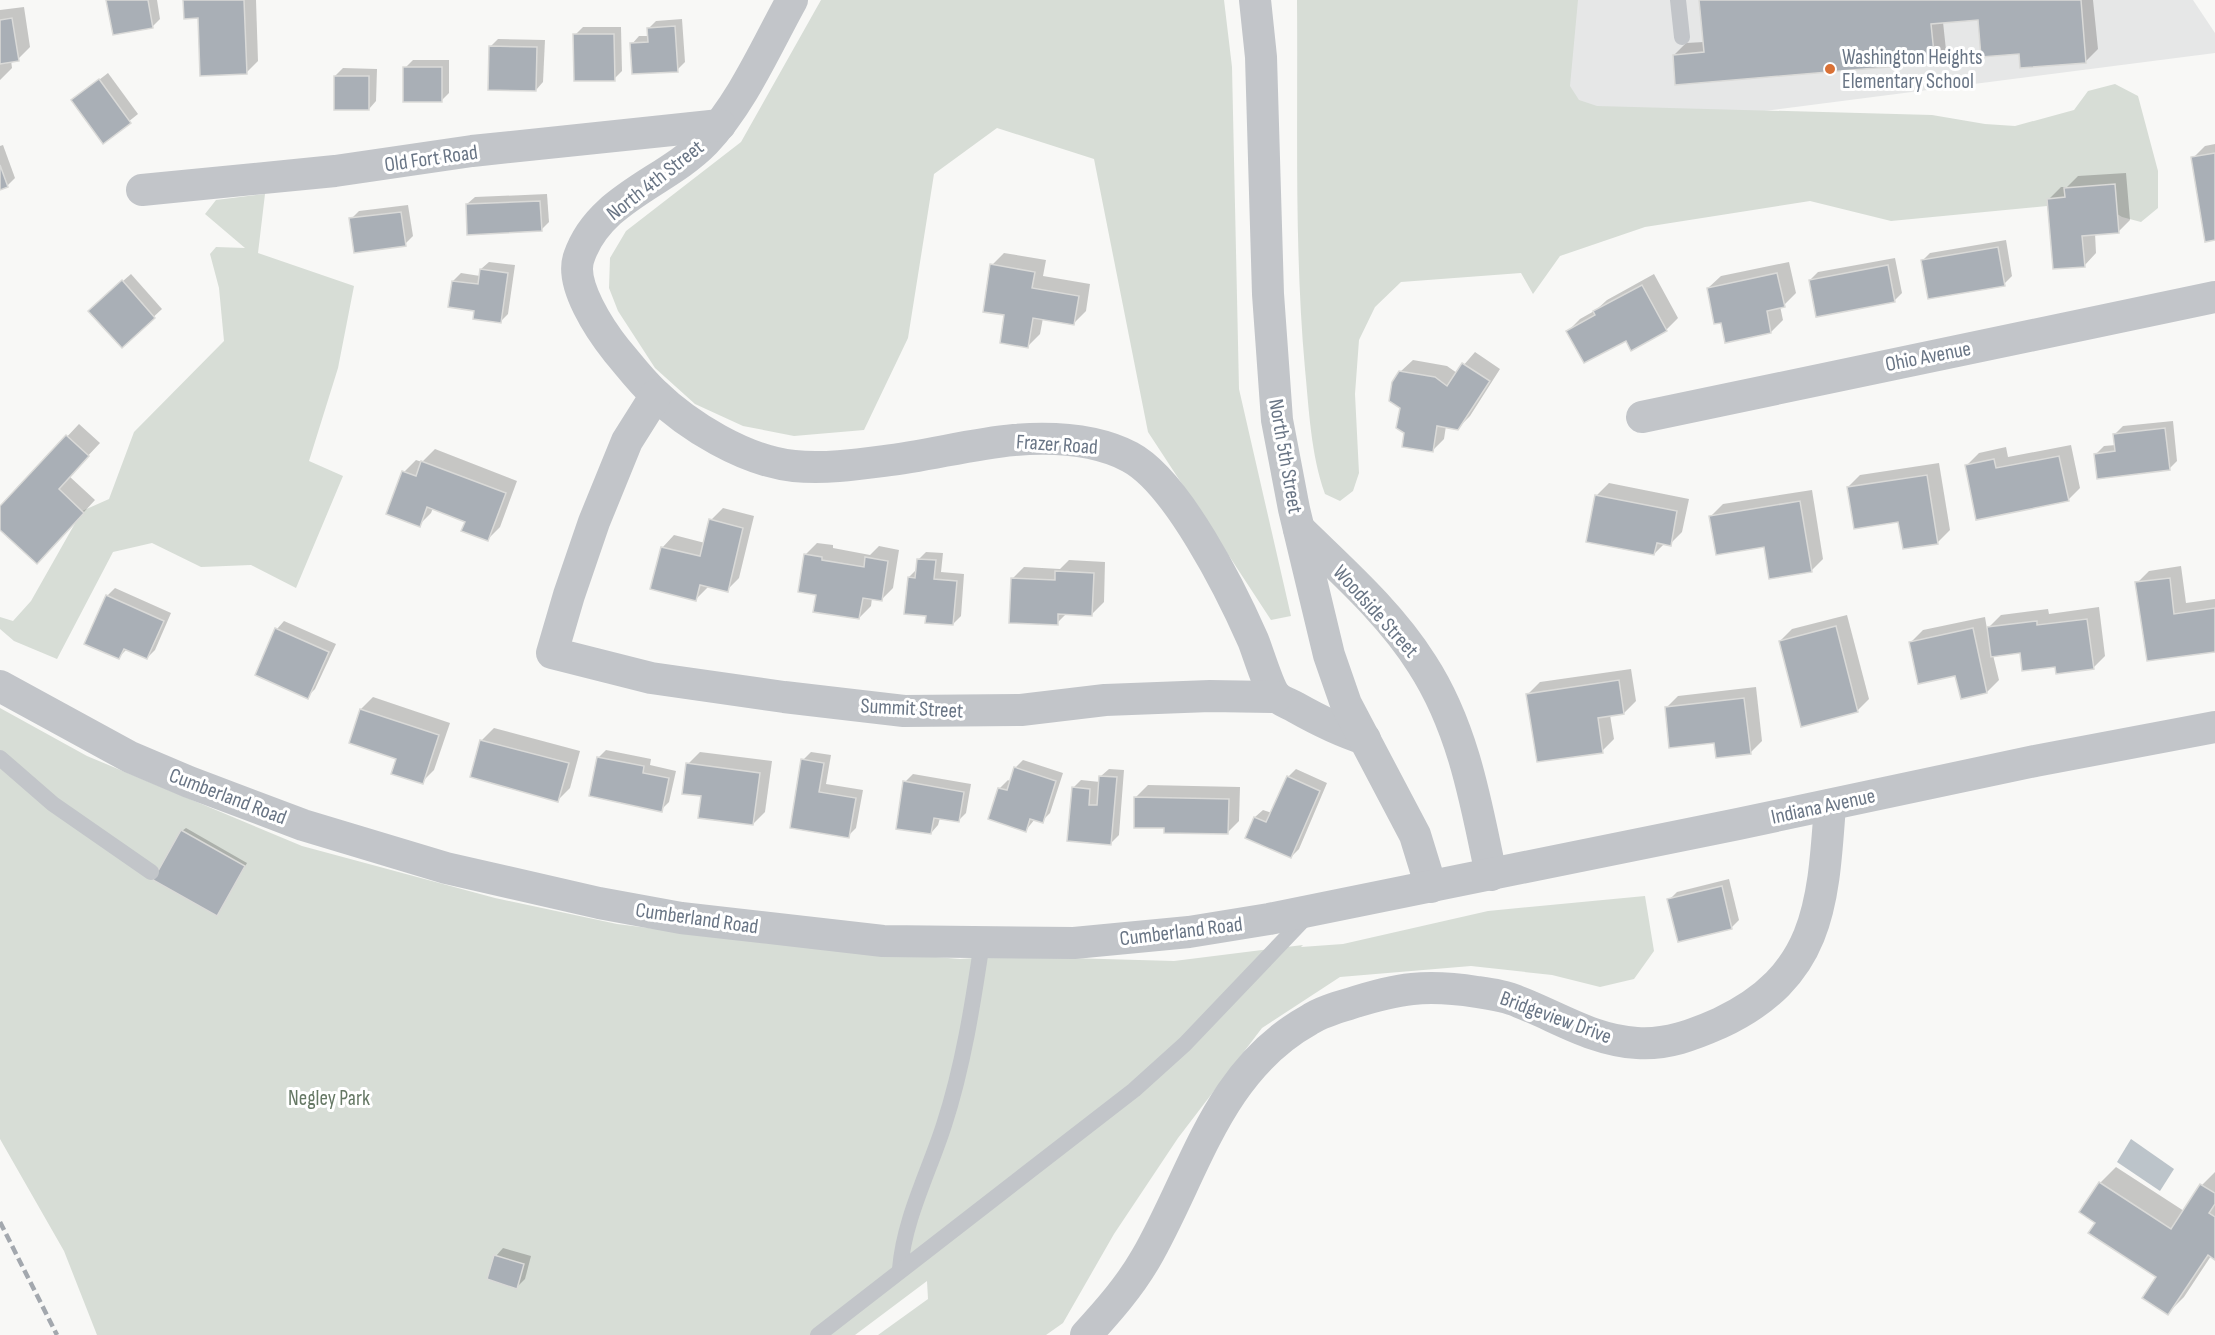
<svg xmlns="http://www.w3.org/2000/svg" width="2215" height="1335" font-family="'Sofia Sans Condensed',sans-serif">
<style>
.built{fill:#e6e7e7}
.green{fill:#d7ddd6}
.water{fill:#bcc4ca}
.shadow{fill:#0003}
.building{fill:#a9afb6;stroke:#dadad8;stroke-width:1.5}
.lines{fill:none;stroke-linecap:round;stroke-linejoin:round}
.service{stroke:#c2c5c9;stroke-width:16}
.minor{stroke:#c2c5c9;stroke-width:32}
.rail{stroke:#a3a8ae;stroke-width:4.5;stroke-dasharray:9 4.5;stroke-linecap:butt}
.poi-dot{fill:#d97136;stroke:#fff;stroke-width:2}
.labels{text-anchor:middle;stroke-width:6;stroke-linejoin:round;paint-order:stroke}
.poi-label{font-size:21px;fill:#697585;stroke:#fff;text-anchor:start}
.street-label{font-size:21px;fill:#697585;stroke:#fff}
.park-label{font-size:21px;fill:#657864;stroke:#fff}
</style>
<rect width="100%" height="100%" fill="#f8f8f6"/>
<!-- built -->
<path class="built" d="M1569,0H2193L2215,33V53L1562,137Z"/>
<!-- green -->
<g class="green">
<path d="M821,0H1224L1232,67L1239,389L1291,616L1271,620L1148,432L1094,159L997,128L934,174L908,338L864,430L794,436L743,426L695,404L655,368L618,311L609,288L610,258L626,231L741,142Z"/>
<path d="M1297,0H1578L1570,86L1579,100L1597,106L1932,115L1985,124L2015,126L2074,110L2088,91L2115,84L2138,96L2158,171V208L2141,222L2122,217L2098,202L2070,200L2047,206L1891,221L1810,201L1645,227L1560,256L1533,294L1521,273L1401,282L1375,307L1359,340L1355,394L1359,473L1353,491L1340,501L1325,494C1311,455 1309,410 1305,369C1294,247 1298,123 1297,0Z"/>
<path d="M265,194L258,253L354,286L338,368L309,461L343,476L296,588L251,565L201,567L152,543L113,552L57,659L14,641L0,629V617L13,621L31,601L82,511L109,499L134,432L224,341L219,288L210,254L216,247L245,248L205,214L216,200Z"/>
<path d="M0,708L87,756L302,846L495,898L617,924L765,943L960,959L1003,956L1174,961L1303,945L1301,947L1343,944L1488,911L1645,896L1654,951L1634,979L1600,987L1552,975L1471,966L1340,977L1262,1028L1178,1138L1114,1234L1063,1323L1046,1335H878L928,1299L927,1281L855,1335H97L64,1251L0,1139Z"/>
</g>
<!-- water -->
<path class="water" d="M2131,1139L2174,1169L2160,1191L2117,1162Z"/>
<!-- shadow -->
<g class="shadow">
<path d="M108,0H157L160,19L152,27Z"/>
<path d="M185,0H256L258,61L246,73Z"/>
<path d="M1700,0H2093L2098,49L2086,61L2020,52L1980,18L1943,22L1946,50L1934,62L1674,55L1686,43L1704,42Z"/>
<path d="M24,7L30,47L18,59L11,60L12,68L0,80V10Z"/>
<path d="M682,19L685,62L677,70L632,44L639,36H649L648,29L656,21Z"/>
<path d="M583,27H621L622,71L614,79L575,35Z"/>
<path d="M498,39L545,40L543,82L536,90L490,47Z"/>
<path d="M413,60H449V93L441,101L405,68Z"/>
<path d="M343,68L377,69L376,101L369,109L335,76Z"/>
<path d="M108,73L138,114L103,142L73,100Z"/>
<path d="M2215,144V239L2193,158L2205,146Z"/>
<path d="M3,145L15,178L7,186L0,188V146Z"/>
<path d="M2126,173L2130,220L2118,232L2095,233L2096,253L2084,266L2049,199L2061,187H2067L2078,176Z"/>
<path d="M547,194L549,222L541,230L467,204L475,197Z"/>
<path d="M408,205L413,236L405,244L351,219L359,211Z"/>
<path d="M2006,240L2012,276L2004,284L1922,261L1930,253Z"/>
<path d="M1004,253L1046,260L1043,276L1090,284L1086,311L1074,323L1043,318L1040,334L1028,346L1006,314L992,265Z"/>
<path d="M1895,258L1902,293L1894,301L1810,280L1818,272Z"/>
<path d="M489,262L515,265L508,314L501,321L476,310L453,281L461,273L480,276L481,269Z"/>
<path d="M1789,262L1796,293L1784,305L1780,306L1783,320L1771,332L1722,321L1708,288L1721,276Z"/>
<path d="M131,274L162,309L122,346L98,303Z"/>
<path d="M1654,274L1678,318L1666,330L1626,339L1568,331L1580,319L1596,310L1607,300Z"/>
<path d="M1475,352L1500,369L1470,416L1458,428L1446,426L1444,439L1432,451L1406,432L1401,407L1400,372L1413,360L1447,366L1457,373Z"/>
<path d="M2173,421L2177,461L2169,469L2096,454L2104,446L2116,445L2115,434L2123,426Z"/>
<path d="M79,424L100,443L69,476L95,500L49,550L0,528V508Z"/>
<path d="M2071,445L2080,488L2068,500L1967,465L1979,453L2006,447L2008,457Z"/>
<path d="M435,449L517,481L500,527L488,539L467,521L433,508L431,513L419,525L404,472L416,460L422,462Z"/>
<path d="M1939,463L1950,530L1938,542L1848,487L1860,475Z"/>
<path d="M1609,483L1689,499L1682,532L1670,544L1665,543L1654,554L1588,540L1597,495Z"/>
<path d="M1812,490L1823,559L1811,571L1711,516L1723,504Z"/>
<path d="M723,508L754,516L739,578L727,590L708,587L696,599L662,548L674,535L705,543L711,520Z"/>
<path d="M817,543L833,545V548L870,555L879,546L899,550L893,588L881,600L872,598L871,606L859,618L805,555Z"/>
<path d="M926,552L943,553L941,572L964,574L961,616L953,624L927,615L909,577L917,569L918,560Z"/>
<path d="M1069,560L1105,562L1104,602L1092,614L1067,613L1057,623L1012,579L1024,567L1060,569Z"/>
<path d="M2181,566L2186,603L2215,599V651L2137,583L2149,571Z"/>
<path d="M115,588L171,613L155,650L147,658L127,649L119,657L107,596Z"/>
<path d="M2099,607L2105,656L2093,668L2056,665L2021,652L1993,655L1999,680L1987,692L1911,642L1923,630L1985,617L1987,629L2001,615L2048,609L2049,614Z"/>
<path d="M1847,615L1869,699L1857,711L1780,641L1792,629Z"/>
<path d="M284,621L336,644L315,689L307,697L277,629Z"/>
<path d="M1631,669L1636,701L1624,713L1610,715L1614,739L1602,751L1528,694L1540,682Z"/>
<path d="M1756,687L1762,741L1750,753L1666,708L1678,696Z"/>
<path d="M373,697L450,723L434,770L422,782L398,758L361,709Z"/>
<path d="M494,728L580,751L570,788L558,800L481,741Z"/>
<path d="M606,750L651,759L650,765L676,771L669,802L661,810L598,758Z"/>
<path d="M700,752L772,761L765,812L753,824L703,795L688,764Z"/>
<path d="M811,752L831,755L826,784L863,790L856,828L848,836L792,827L803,760Z"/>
<path d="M1023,760L1063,773L1050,813L1042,821L1035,819L1026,830L990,818L1000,788L1008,780L1011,782L1015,768Z"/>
<path d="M1109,769L1124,770L1119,835L1111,843L1073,788L1081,780L1100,782L1101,776Z"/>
<path d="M1296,769L1327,783L1299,849L1291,857L1247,837L1255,817L1263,810L1272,813L1288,777Z"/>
<path d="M913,774L971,784L966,813L958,821L940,818L938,825L931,833L905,782Z"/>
<path d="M1148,785L1240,787L1239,821L1227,833L1166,827L1136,797Z"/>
<path d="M186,828L247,863L220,910L182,831Z"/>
<path d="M1729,879L1739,920L1731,928L1669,900L1677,892Z"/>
<path d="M2116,1167L2184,1211L2202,1185L2215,1172V1258L2211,1256L2184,1297L2168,1313L2158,1277L2097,1222L2081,1212L2100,1183Z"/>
<path d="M503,1248L531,1256L525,1279L517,1287L496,1256Z"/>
</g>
<!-- building -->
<g class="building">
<path d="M106,0H148L153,28L113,35Z"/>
<path d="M183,0H244L247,74L200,76L198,18L184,19Z"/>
<path d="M1699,0H2081L2086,63L2020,68L2019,54L1981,57L1978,20L1931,24L1935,63L1675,85L1673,55L1704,52Z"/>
<path d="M12,18L19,61L0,64V20Z"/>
<path d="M675,26L678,72L632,74L630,43L648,42L647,28Z"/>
<path d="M573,34H614L615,81H574Z"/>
<path d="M489,46L537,47L536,91L488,90Z"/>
<rect x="403" y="67" width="39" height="35"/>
<rect x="334" y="76" width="35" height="34"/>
<path d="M99,79L131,123L103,144L71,100Z"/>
<path d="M2215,153V240L2205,242L2191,157Z"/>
<path d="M0,165L8,187L0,190Z"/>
<path d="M2115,184L2119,233L2082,236L2085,267L2053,269L2047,199L2065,197L2064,188Z"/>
<path d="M540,201L542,231L467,235L466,204Z"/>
<path d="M401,212L406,246L354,253L349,218Z"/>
<path d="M1998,247L2005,286L1928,299L1921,260Z"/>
<path d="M990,264L1035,272L1032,288L1079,296L1074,325L1033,318L1028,348L1000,343L1004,315L983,312Z"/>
<path d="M1888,265L1895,302L1816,317L1809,280Z"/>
<path d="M480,269L508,273L501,323L473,319L474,311L448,307L452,281L478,284Z"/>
<path d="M1777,273L1785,307L1767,311L1771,333L1725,343L1721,323L1714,324L1707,288Z"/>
<path d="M122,280L155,318L122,348L88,311Z"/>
<path d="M1642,285L1667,331L1631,351L1626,341L1584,363L1566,331L1595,315L1593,311Z"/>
<path d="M1462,363L1490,381L1458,430L1437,426L1433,452L1402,447L1404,433L1396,428L1400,408L1389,401L1392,382L1399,371L1435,377L1447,386Z"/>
<path d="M2165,428L2170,470L2097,479L2094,454L2115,451L2113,434Z"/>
<path d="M66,435L89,456L59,489L84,513L37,564L0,530V506Z"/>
<path d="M2059,456L2069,501L1976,520L1965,465L1994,459L1996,468Z"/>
<path d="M421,461L506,493L488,541L461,531L465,522L427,507L420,527L386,514L402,471L416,476Z"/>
<path d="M1927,475L1938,544L1903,549L1898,522L1854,529L1847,487Z"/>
<path d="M1595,495L1677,511L1671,546L1657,543L1654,555L1586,542Z"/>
<path d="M1800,501L1812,572L1769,579L1764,547L1716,555L1709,516Z"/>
<path d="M709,519L743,528L728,592L700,585L696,601L650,589L661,547L700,556Z"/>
<path d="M804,554L822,557V560L864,567L865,557L888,561L882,601L863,598L859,619L813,612L816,595L798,592Z"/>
<path d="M917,559L936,560L934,579L957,581L953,625L925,623L926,616L904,614L908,577L915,578Z"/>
<path d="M1055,571L1094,573L1092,616L1058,614V625L1009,623L1011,578L1055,580Z"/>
<path d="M2170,578L2174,614L2215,608V652L2147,661L2135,582Z"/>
<path d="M106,595L164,621L147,659L124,649L119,659L84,644Z"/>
<path d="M2087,619L2094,669L2056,674L2055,667L2022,671L2020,653L1991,657L1987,627L2037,621V625Z"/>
<path d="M1836,626L1858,712L1801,727L1779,641Z"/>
<path d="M275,628L329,652L308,699L255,675Z"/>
<path d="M1973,628L1987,693L1961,699L1955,676L1918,684L1909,642Z"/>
<path d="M1619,680L1624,714L1598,718L1603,753L1537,762L1526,694Z"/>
<path d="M1744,698L1751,754L1716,758L1714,743L1669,748L1665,707Z"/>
<path d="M360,709L439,735L423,784L391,774L396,759L349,743Z"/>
<path d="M480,740L569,763L558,802L470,777Z"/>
<path d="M597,757L644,766L643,773L669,778L662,812L589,796Z"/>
<path d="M801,759L824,763L819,792L856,798L849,838L790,828Z"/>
<path d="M686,763L760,773L753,825L698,818L701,796L682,794Z"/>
<path d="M1014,767L1056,781L1043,823L1030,819L1026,832L988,819L998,788L1007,790Z"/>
<path d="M1099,776L1117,777L1111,845L1067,841L1072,787L1090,789L1089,805H1097Z"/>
<path d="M1287,776L1320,791L1291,858L1245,838L1254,817L1266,822Z"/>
<path d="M903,781L964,792L959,822L934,818L931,834L896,829Z"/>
<path d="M1134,797L1229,799L1228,834L1164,833V828H1134Z"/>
<path d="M181,830L245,866L217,916L153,880Z"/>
<path d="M1722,886L1732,929L1678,942L1667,899Z"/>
<path d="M2099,1182L2171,1229L2200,1184L2215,1193V1204L2209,1213L2215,1217V1260L2208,1255L2168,1315L2142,1298L2156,1277L2088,1233L2095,1223L2079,1212Z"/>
<path d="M494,1255L524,1264L517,1289L487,1279Z"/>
</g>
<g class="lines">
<!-- service -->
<g class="service">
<path d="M1678,0L1682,37"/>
<path d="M0,758L53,804L151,872"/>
<path d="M900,1269C904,1219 929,1172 944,1125C963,1067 973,1003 982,942"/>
<path d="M818,1335L1134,1090L1185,1044L1309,914"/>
</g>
<!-- minor -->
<g class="minor">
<path d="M792,0C766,47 742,103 705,142C665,183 599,198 579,257C569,284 601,331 617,351C629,365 640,380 654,393C688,426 745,461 794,466C823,469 854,465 884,461C928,456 970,444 1014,440C1052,437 1096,439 1130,457C1177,482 1231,590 1253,640C1258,652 1269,690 1277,697C1281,701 1290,704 1295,707C1318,720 1340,731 1365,739"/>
<path d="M1255,0L1261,57L1268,294L1277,420L1294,509L1329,655L1346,704L1415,835L1431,887"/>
<path d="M142,190L335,171L472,151L720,125"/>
<path d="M656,395L627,441L594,522L569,595L552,653L651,678L784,697L904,711L1021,710L1105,700L1210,696L1276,697"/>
<path d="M1642,417L2215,297"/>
<path d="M1299,529C1342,571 1390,613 1422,664C1463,727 1476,802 1491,875"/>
<path d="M0,686L130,757L189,782L303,825L446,868L599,903L681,918L883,941L1074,943L1189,932L1269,919L1738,824L2035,761L2215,727"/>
<path d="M1086,1335C1108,1311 1130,1286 1146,1258C1195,1173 1217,1071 1309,1020C1321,1012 1335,1008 1349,1004C1398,988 1426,984 1477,992C1491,994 1506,996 1519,1002C1558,1017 1594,1041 1637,1043C1667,1045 1693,1035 1720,1023C1820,976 1823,904 1830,805"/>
</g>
<!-- rail -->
<path class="rail" d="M0,1222L57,1335"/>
</g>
<!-- markers -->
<circle class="poi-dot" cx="1830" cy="69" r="6"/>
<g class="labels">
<!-- poi labels -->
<g class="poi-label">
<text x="1842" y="64">Washington Heights<tspan x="1842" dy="24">Elementary School</tspan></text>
</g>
<!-- street labels -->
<g class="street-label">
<text transform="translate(431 158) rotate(-8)" y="7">Old Fort Road</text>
<text transform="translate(655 180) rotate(-38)" y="7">North 4th Street</text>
<text transform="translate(1928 356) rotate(-11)" y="7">Ohio Avenue</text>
<text transform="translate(1057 444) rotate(4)" y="7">Frazer Road</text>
<text transform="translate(1286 456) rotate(80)" y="7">North 5th Street</text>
<text transform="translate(1376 611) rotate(48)" y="7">Woodside Street</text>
<text transform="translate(912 708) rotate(3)" y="7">Summit Street</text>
<text transform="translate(228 796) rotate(21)" y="7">Cumberland Road</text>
<text transform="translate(1823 806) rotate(-12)" y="7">Indiana Avenue</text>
<text transform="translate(697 918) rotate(8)" y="7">Cumberland Road</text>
<text transform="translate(1181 931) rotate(-7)" y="7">Cumberland Road</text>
<text transform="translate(1556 1017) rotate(20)" y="7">Bridgeview Drive</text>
</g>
<!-- park labels -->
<g class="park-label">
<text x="329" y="1105">Negley Park</text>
</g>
</g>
</svg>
